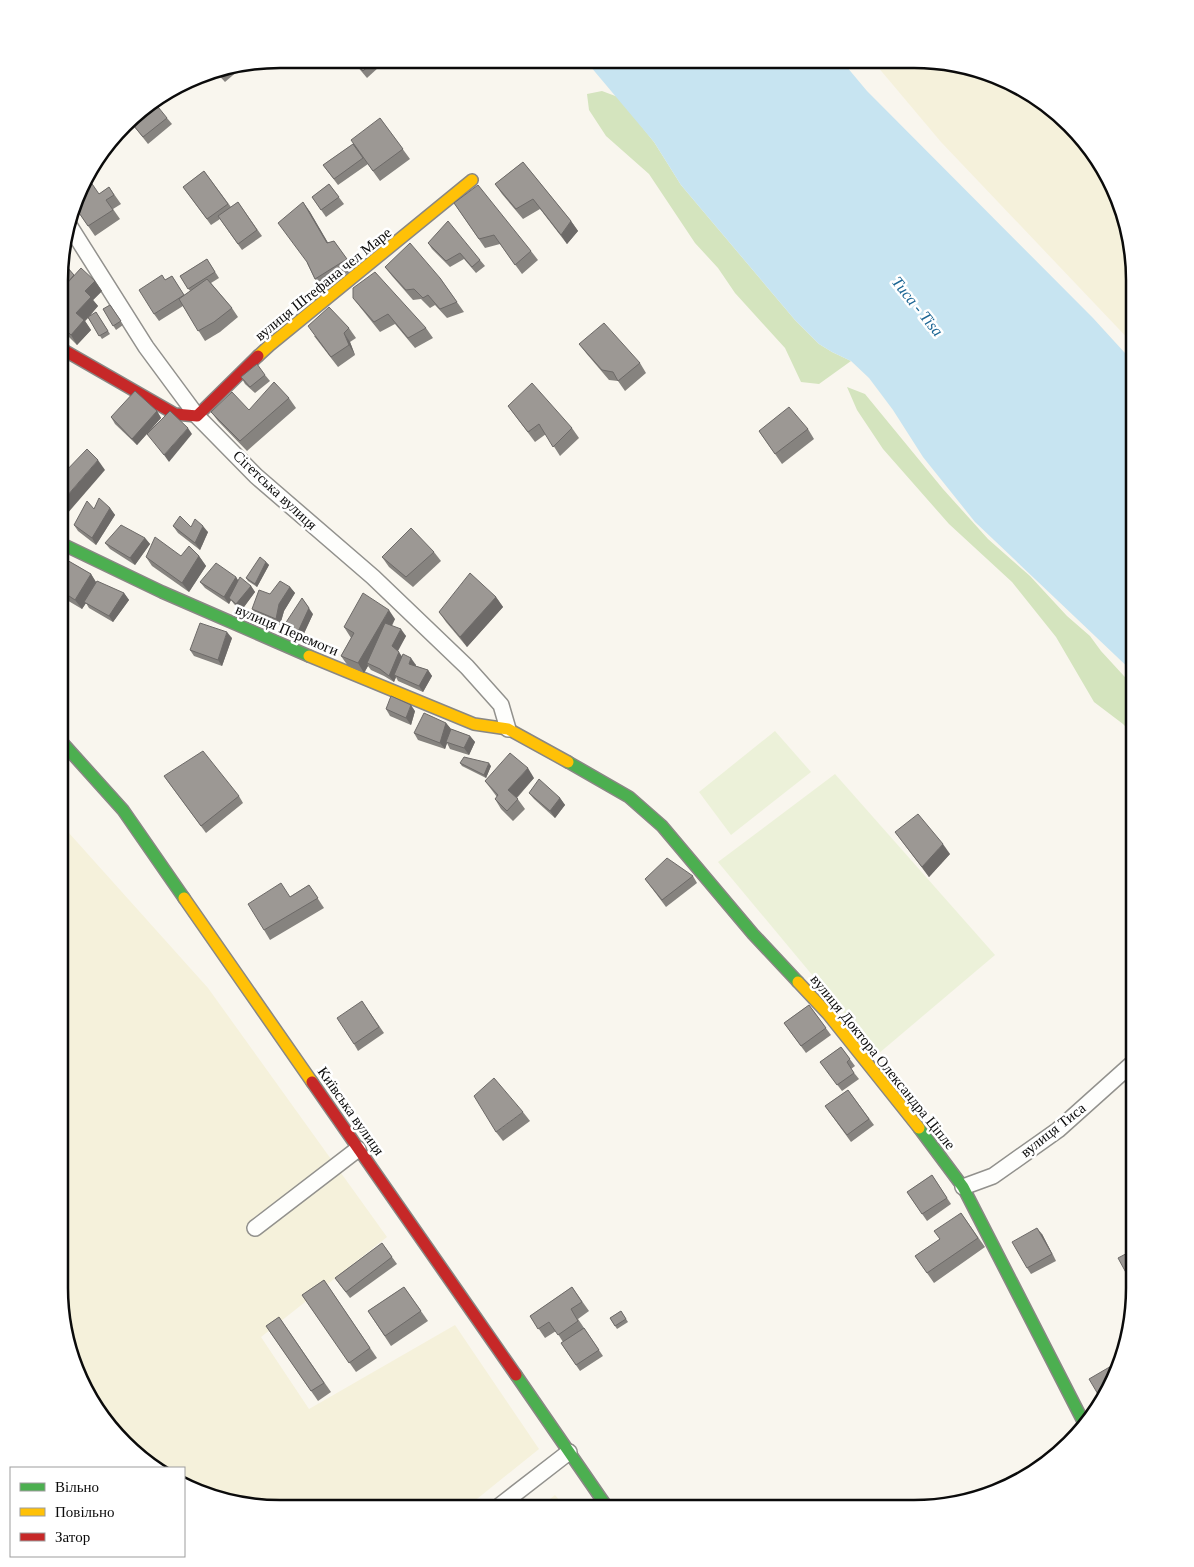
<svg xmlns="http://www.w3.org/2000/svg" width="1194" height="1567" font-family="Georgia,serif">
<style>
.farmland{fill:#f5f1db}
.forest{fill:#d4e4be}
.pitch{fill:#ecf1d9}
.water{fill:#c7e4f1}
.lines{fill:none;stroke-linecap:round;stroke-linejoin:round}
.street-casing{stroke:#92918d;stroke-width:18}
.fast-casing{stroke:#898784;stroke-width:14}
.slow-casing{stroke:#898784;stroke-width:14}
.jam-casing{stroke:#898784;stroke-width:14}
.street{stroke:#fefefc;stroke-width:15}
.fast{stroke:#4caf50;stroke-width:11}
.slow{stroke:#ffc107;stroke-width:11}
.jam{stroke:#c62828;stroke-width:11}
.wall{fill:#86837f}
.shaded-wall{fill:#6d6a68}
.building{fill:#9c9894;stroke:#6d6a68}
.labels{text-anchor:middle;stroke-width:5;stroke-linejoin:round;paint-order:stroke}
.street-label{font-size:15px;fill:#0b0b0b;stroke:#fff}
.water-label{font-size:16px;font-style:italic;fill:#1c6694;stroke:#fff}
.rim{fill:none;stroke:#0b0b0b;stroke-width:2.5}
</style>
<rect width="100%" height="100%" fill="#f9f6ee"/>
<!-- farmland -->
<g class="farmland">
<path d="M872,60L944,61L1037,96L1081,134L1112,182L1135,279V346L941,142Z"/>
<path d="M60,823L208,988L387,1237L261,1337L309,1409L455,1325L539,1449L467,1507L251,1506L184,1481V1468H153L113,1433L82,1386L59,1288Z"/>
<path d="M555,1495L565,1507H540Z"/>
</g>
<!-- forest -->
<g class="forest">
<path d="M602,91L618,97L654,142L681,185L795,320L819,344L832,352L851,361L819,384L801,382L785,348L735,293L718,268L695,243L649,174L606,136L589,110L587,94Z"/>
<path d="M847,387L865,394L943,489L988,539L1030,576L1067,616L1090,636L1101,651L1135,688V736L1123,724L1094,702L1056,637L1012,582L949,524L883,449L857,410Z"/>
</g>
<!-- pitch -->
<g class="pitch">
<path d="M775,731L811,772L731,835L699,792Z"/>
<path d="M835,774L995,955L878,1054L718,862Z"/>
</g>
<!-- water -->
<path class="water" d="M585,60H841L867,91L1093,318L1135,364V674L975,522L923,457L893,410L869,378L851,361L832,352L819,344L795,320L681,185L654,142Z"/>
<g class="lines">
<defs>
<g id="street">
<path d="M69,225L146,347L197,416L256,476L373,577L467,667L501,705L508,729"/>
<path d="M963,1187L993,1176L1058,1130L1135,1061"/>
<path d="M255,1228L358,1149"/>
<path d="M498,1507L569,1452"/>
</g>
<g id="fast">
<path d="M60,543L162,592L309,656"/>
<path d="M60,740L123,810L184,898"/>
<path d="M568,762L629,797L662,826L753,934L798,982"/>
<path d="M919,1128L963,1187L1085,1425"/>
<path d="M516,1375L607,1507"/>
</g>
<g id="slow">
<path d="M258,356L270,345L472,180"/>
<path d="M309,656L474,724L508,729L568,762"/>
<path d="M184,898L312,1082"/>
<path d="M798,982L828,1014L919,1128"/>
</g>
<g id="jam">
<path d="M60,348L175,414L197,416L258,356"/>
<path d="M312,1082L516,1375"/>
</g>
</defs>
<!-- street casing -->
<use href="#street" class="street-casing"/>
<!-- fast casing -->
<use href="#fast" class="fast-casing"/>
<!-- slow casing -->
<use href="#slow" class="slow-casing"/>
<!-- jam casing -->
<use href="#jam" class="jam-casing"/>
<!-- street -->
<use href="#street" class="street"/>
<!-- fast -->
<use href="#fast" class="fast"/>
<!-- slow -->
<use href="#slow" class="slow"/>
<!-- jam -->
<use href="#jam" class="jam"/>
</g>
<!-- wall -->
<g class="wall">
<path d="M351,59H374L379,67L367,78Z"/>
<path d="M246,64L225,82L214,70Z"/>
<path d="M134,113L167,118L172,124L148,144L129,120Z"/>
<path d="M380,118L410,159L380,181L362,156L368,164L338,185L323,165L353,144Z"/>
<path d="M523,162L571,221L578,231L567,244L540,209L523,219L502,194L495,184Z"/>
<path d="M204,171L231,207L238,202L262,236L242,250L220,219L211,225L183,187Z"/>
<path d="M329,184L344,204L326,217L312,197Z"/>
<path d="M109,187L121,204L113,209L120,219L95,236L75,207L99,194Z"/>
<path d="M303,202L310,212L328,243L334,241L354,269L321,289L315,279L307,263Z"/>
<path d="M454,203L531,251L538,260L522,274L500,244L485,248Z"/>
<path d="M428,243L480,260L485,266L476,273L464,259L450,267L432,249Z"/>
<path d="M207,259L219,278L211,283L232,308L238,317L220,332L205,341L183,306L159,321L154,314L165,280L172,276L184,295L190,291L180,276Z"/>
<path d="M61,260L74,275L95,281L102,291L93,300L98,306L89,317L96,312L110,334L102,339L88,318L85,321L91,330L77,345L61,329Z"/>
<path d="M385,267L440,278L464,312L447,318L435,305L430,308L421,299L413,300L392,276Z"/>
<path d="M353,298L426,328L433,338L415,348L395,324L380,332L360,307Z"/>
<path d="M110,305L123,325L116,330L103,309Z"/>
<path d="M349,328L356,338L350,342L355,355L338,367L314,336Z"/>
<path d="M579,344L640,363L646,373L625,391L618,381L609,380L586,353Z"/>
<path d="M60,368L67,378L60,385Z"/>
<path d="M265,375L270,381L255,393L245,384L241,377Z"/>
<path d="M289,398L296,408L247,451L218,421L211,412L249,410Z"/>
<path d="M508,406L572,428L579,438L560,456L546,434L535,442Z"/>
<path d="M157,411L161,418L137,445L115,424L111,417Z"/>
<path d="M808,429L814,439L782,464L759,431Z"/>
<path d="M110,508L115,515L96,545L78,531L74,525L94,509Z"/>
<path d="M173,526L191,527L208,532L200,550L178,533Z"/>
<path d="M145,538L150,544L135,565L110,549L105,543Z"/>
<path d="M434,552L441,561L413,587L389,567L382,557Z"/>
<path d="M60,556L91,574L96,582L124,593L129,600L113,622L89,608L86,603L82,609L60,596Z"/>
<path d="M181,556H199L206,566L189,592L152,566L146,557Z"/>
<path d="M266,562L269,565L257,587L248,581L246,578Z"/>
<path d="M236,577L238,581L251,586L255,592L241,611L234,604L231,600L229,604L205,588L200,582Z"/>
<path d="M290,587L295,593L284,611L280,625L257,615L252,609L270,594Z"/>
<path d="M496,597L503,607L467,647L446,622L439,612Z"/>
<path d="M313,614L300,642L288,633L283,627Z"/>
<path d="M395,619L392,626L406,636L397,651L402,657L416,665V666L428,670L432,676L423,692L398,681L396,677L394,682L384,676L371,670L368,666L364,673L348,666L341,656L351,638L344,627Z"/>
<path d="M232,638L222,666L194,656L190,650Z"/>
<path d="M386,709L415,711L411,725L390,716Z"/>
<path d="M446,723L451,729L470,736L475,742L469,755L450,749L447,743L445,749L418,740L414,733Z"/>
<path d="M460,763L491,766L486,778L462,766Z"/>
<path d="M164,776L239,796L243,803L206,833Z"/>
<path d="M534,778L517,798L525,809L513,821L501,809L495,799L497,797L485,781Z"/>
<path d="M529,793L560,798L565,805L555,818L534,799Z"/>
<path d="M895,832L950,854L929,877Z"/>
<path d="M693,876L697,883L666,907L645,879Z"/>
<path d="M309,885L324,908L270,940L264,930L291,896Z"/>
<path d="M362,1001L384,1033L358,1051L354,1044Z"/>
<path d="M809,1005L831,1035L806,1053L784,1023Z"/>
<path d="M841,1047L855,1066L851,1069L859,1079L842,1091L820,1062Z"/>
<path d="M848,1090L874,1125L851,1142L825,1106Z"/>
<path d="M523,1112L530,1121L503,1141L496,1132Z"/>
<path d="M932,1175L951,1204L927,1221L907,1192Z"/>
<path d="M961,1213L985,1247L934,1283L915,1256L940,1239Z"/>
<path d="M1042,1234L1056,1261L1031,1274L1027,1268Z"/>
<path d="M382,1243L397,1264L350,1298L335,1278Z"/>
<path d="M324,1280L377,1358L356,1372L302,1295Z"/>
<path d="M404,1287L428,1321L391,1346L368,1311Z"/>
<path d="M572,1287L589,1311L578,1319L603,1356L580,1371L561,1343L563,1342L556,1331L545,1338L530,1316Z"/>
<path d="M621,1311L628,1322L617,1329L610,1318Z"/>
<path d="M279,1317L331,1392L318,1401L266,1326Z"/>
</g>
<!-- shaded-wall -->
<g class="shaded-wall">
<path d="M303,202L310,212L334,253L327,243Z"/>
<path d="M571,221L578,231L567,244L561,235Z"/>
<path d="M95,281L102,291L93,300L98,306L85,321L91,330L77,345L71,335L76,313L85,291Z"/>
<path d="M344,333L350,342L355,355L349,345Z"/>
<path d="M157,411L161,418L137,445L132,439Z"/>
<path d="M188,428L192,434L169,462L164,455Z"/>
<path d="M98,460L105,470L60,522V504Z"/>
<path d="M110,508L115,515L96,545L92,538Z"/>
<path d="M203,526L208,532L200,550L195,543Z"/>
<path d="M145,538L150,544L135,565L130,558Z"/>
<path d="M199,556L206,566L189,592L182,583Z"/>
<path d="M266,562L269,565L257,587L255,584Z"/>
<path d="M91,574L97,584L84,602L86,603L82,609L75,600Z"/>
<path d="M236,577L240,583L229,598L231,600L229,604L224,597Z"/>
<path d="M251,586L255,592L241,611L236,604Z"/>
<path d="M290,587L295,593L284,611L280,625L276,619L279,604Z"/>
<path d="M124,593L129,600L113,622L109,616Z"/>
<path d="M496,597L503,607L467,647L460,637Z"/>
<path d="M302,598L313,614L300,642L296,636Z"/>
<path d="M389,610L395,619L369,664L367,663L368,666L364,673L358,663Z"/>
<path d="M401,629L406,636L397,653L392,646Z"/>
<path d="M227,632L232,638L222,666L218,660Z"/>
<path d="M399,652L403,658L394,675L396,677L394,682L389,676Z"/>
<path d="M411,658L416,665L414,670L409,664Z"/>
<path d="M428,670L432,676L423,692L419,686Z"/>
<path d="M411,705L415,711L411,725L406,718Z"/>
<path d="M446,723L451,729L446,742L447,743L445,749L440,743Z"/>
<path d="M470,736L475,742L469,755L464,748Z"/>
<path d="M489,763L491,766L486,778L484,775Z"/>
<path d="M528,768L534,778L515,799L508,790Z"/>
<path d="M560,798L565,805L555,818L550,811Z"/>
<path d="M943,844L950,854L929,877L922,867Z"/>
<path d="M1037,1228L1042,1234L1056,1261L1052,1254Z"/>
</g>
<!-- building -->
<g class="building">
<path d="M352,59H374L375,60L363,71Z"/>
<path d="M231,67L221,76L215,69Z"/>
<path d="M154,102L167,118L143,137L129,120L134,113Z"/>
<path d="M380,118L403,149L373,171L351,140Z"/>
<path d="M353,144L363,158L334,179L323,165Z"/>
<path d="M523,162L571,221L561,235L533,199L516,209L495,184Z"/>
<path d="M204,171L228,204L207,219L183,187Z"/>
<path d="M86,175L99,194L109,187L114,195L106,200L113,210L88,226L75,207Z"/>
<path d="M329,184L339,197L321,210L312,197Z"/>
<path d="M478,185L531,251L515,265L494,235L479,239L454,203Z"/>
<path d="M238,202L257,230L238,244L218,216Z"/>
<path d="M303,202L327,243L334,241L347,259L315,279L307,262L278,223Z"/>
<path d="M448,221L480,260L472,267L460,253L446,261L428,243Z"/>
<path d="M410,243L440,278L457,302L440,309L428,295L423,298L414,289L406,290L385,267Z"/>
<path d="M207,259L215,272L188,289L180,276Z"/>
<path d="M61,260L74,275L61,290Z"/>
<path d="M81,268L95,281L85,291L91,297L76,313L84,320L71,335L61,325V290Z"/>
<path d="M375,272L426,328L408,338L388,314L374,322L353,298V288Z"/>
<path d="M162,275L165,280L172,276L184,295L154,314L139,290Z"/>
<path d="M207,279L232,308L214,322L198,331L179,299Z"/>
<path d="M110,305L121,321L113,326L103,309Z"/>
<path d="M329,307L349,328L344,333L349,345L331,357L308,326Z"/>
<path d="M96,312L108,331L99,336L88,317Z"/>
<path d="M604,323L640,363L618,381L613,372L602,370L579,344Z"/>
<path d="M257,364L265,375L250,387L241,377Z"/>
<path d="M274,382L289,398L240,441L211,412L232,392L249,410Z"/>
<path d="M532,383L572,428L553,447L539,424L528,432L508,406Z"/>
<path d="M135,391L157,411L132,439L111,417Z"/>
<path d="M789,407L808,429L775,454L759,431Z"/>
<path d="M170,411L188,428L164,455L147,434Z"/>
<path d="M87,449L98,460L60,504V471L63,474Z"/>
<path d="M99,498L110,508L92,538L74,525L87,501L94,509Z"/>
<path d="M180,516L191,527L195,519L203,526L195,543L173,526Z"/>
<path d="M121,525L145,538L130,558L105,543Z"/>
<path d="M411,528L434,552L406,577L382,557Z"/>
<path d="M155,537L181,556L189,546L199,556L182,583L146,557Z"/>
<path d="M60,556L91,574L75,600L60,590Z"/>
<path d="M260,557L266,562L255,584L246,578Z"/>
<path d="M216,563L236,577L224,597L200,582Z"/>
<path d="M470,573L496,597L460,637L439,612Z"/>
<path d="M240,577L251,586L236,604L229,598Z"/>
<path d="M97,581L124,593L109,616L84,602Z"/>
<path d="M280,581L290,587L279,604L276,619L252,609L259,590L270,594Z"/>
<path d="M363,593L389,610L358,663L341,656L354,633L344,627Z"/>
<path d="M302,598L309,608L296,636L283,627Z"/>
<path d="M200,623L227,632L218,660L190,650Z"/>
<path d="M385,623L401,629L392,646L399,652L389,676L380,669L367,663Z"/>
<path d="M403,654L411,658L409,664L428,670L419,686L394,675Z"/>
<path d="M391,696L411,705L406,718L386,709Z"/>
<path d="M424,713L446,723L440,743L414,733Z"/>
<path d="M451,729L470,736L464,748L446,742Z"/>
<path d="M203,751L239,796L201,826L164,776Z"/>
<path d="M510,753L528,768L508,790L518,799L507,811L495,799L498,795L485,781Z"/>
<path d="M464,757L489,763L484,775L460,763Z"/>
<path d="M539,779L560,798L550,811L529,793Z"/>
<path d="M918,814L943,844L922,867L895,832Z"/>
<path d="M667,858L693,876L662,900L645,879Z"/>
<path d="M281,883L290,897L309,885L318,898L264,930L248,904Z"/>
<path d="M362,1001L379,1027L354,1044L337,1018Z"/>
<path d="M809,1005L826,1028L801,1046L784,1023Z"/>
<path d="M841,1047L850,1059L847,1062L854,1073L837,1085L820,1062Z"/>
<path d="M494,1078L523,1112L496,1132L474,1096Z"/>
<path d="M848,1090L869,1119L847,1135L825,1106Z"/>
<path d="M932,1175L947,1198L922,1214L907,1192Z"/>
<path d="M961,1213L978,1238L927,1273L915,1256L940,1239L934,1231Z"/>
<path d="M1037,1228L1052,1254L1027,1268L1012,1242Z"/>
<path d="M382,1243L392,1257L346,1292L335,1278Z"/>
<path d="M1135,1249V1289L1118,1258Z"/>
<path d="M324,1280L370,1348L349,1363L302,1295Z"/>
<path d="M404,1287L421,1311L385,1336L368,1311Z"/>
<path d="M572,1287L582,1302L571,1309L578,1321L558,1335L549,1322L538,1329L530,1316Z"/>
<path d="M621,1311L626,1319L615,1326L610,1318Z"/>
<path d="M279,1317L324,1383L311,1391L266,1326Z"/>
<path d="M584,1328L599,1350L576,1365L561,1343Z"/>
<path d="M1113,1365L1117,1372L1103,1400L1102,1401L1089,1379Z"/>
</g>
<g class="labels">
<!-- street labels -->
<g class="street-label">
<text transform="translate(323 284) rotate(-39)" y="5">вулиця Штефана чел Маре</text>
<text transform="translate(275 490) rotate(43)" y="5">Сігетська вулиця</text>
<text transform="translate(287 630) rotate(23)" y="5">вулиця Перемоги</text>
<text transform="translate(883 1062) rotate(51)" y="5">вулиця Доктора Олександра Ціпле</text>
<text transform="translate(351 1111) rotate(55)" y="5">Київська вулиця</text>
<text transform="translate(1053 1130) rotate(-38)" y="5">вулиця Тиса</text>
</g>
<!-- water labels -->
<g class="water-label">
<text transform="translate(918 306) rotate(51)" y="6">Тиса - Tisa</text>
</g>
</g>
<!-- crop -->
<path d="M0 0H1194V1567H0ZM280 68H914A212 212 0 0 1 1126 280V1288A212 212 0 0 1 914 1500H280A212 212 0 0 1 68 1288V280A212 212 0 0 1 280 68Z" fill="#fff" fill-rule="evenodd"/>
<path class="rim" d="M280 68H914A212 212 0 0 1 1126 280V1288A212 212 0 0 1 914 1500H280A212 212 0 0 1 68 1288V280A212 212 0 0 1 280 68Z"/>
<!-- legend -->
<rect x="10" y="1467" width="175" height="90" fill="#ffffff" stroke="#9d9d9d"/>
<rect x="20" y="1483" width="25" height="8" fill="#4caf50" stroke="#9d9d9d"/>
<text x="55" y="1492" font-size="15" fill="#0b0b0b">Вільно</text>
<rect x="20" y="1508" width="25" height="8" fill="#ffc107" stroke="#9d9d9d"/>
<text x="55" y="1517" font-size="15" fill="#0b0b0b">Повільно</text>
<rect x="20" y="1533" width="25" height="8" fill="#c62828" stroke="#9d9d9d"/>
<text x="55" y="1542" font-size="15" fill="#0b0b0b">Затор</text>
</svg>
